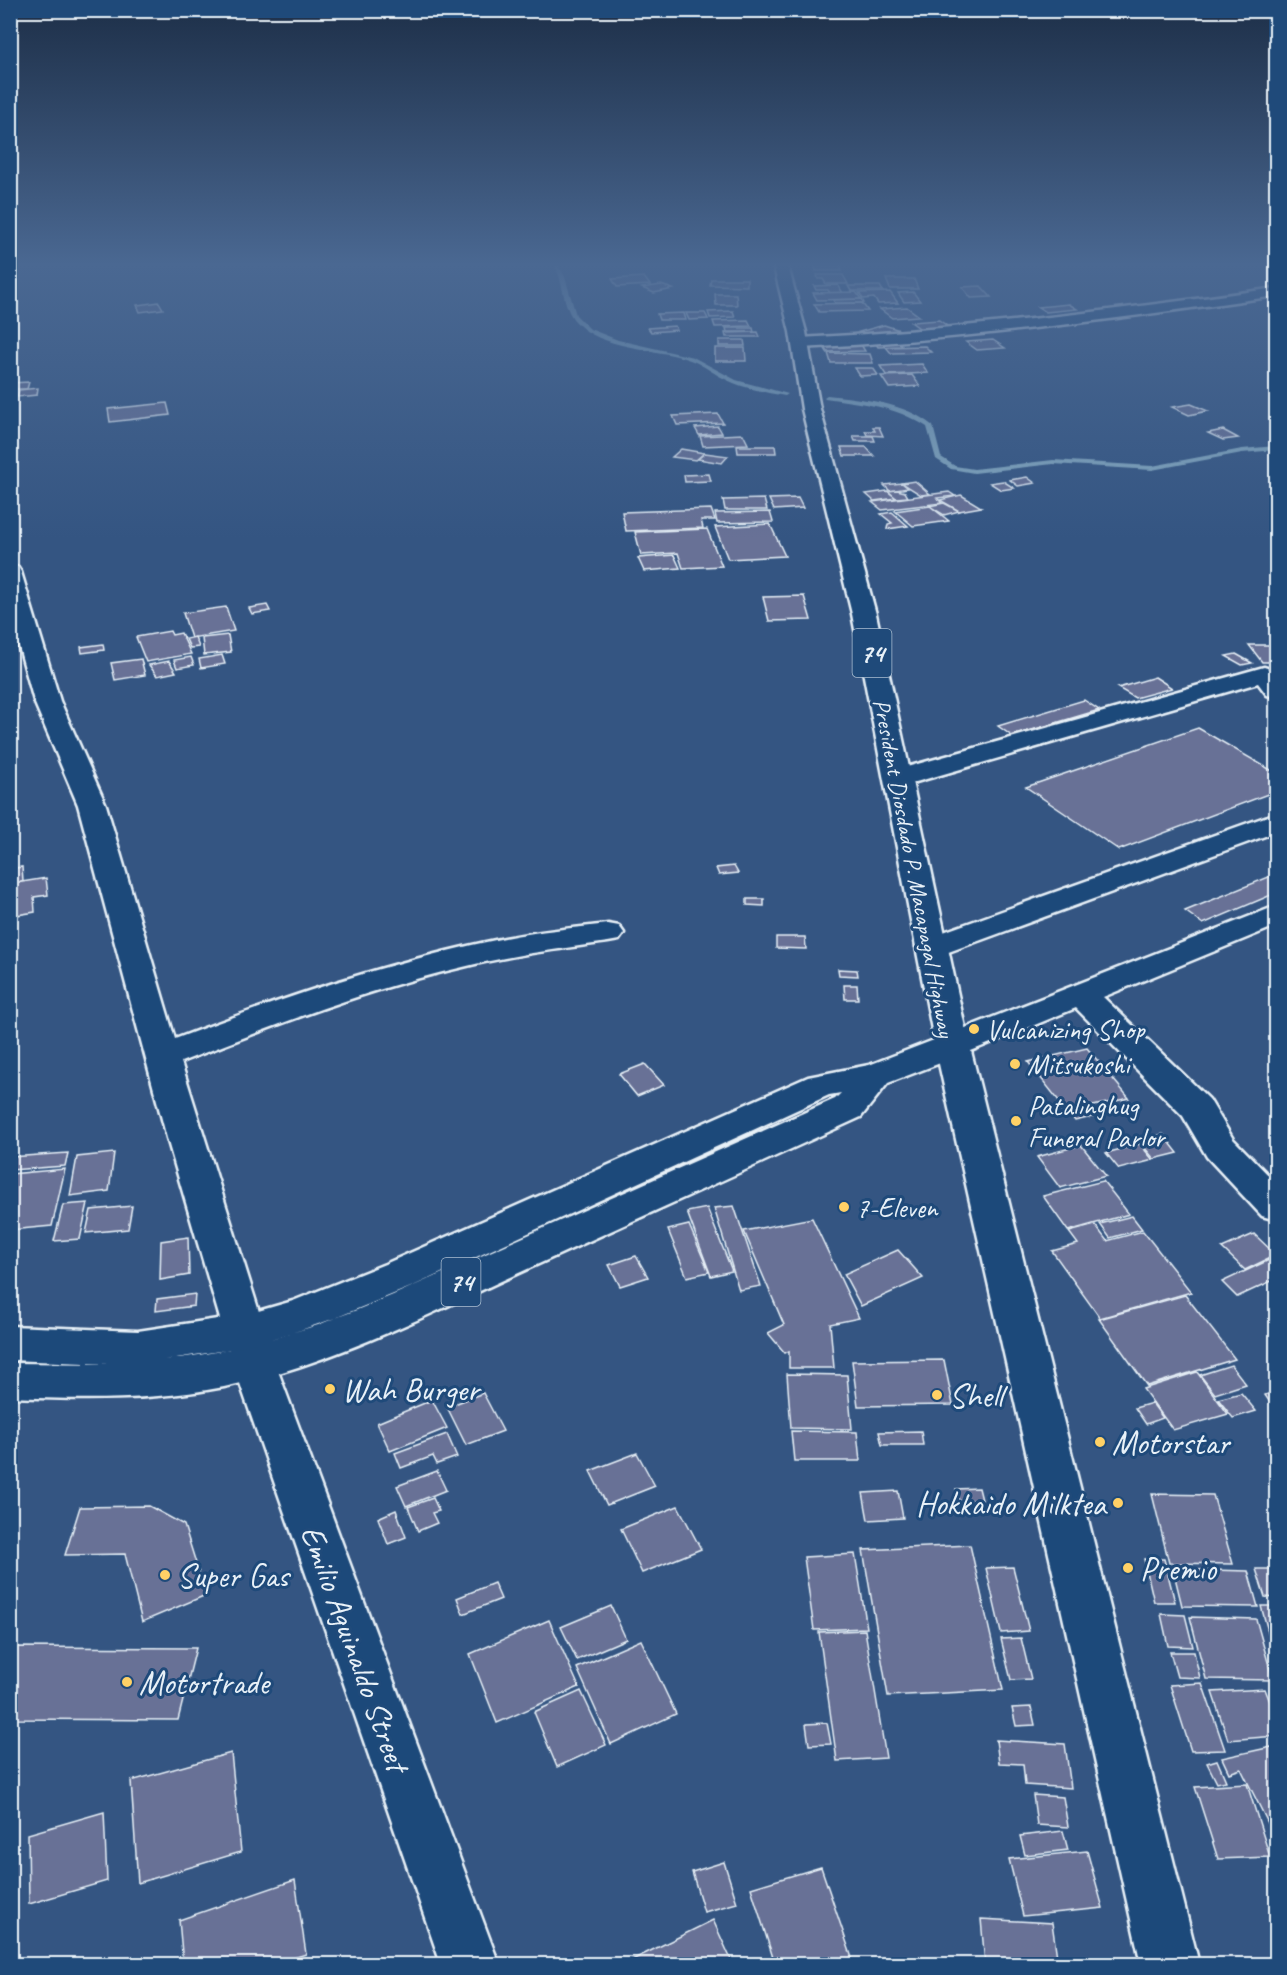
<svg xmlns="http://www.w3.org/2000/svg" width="1287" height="1975" font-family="Caveat,sans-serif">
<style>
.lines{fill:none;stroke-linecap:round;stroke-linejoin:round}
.stream{fill:#85aac1;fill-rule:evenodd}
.building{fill:#687196;stroke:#e8f1f8;stroke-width:1.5}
.minor-casing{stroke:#e8f1f8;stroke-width:5}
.highway-casing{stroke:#e8f1f8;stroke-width:5}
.minor{fill:#1f4a7a;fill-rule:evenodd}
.highway{fill:#1f4a7a;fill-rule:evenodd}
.poi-dot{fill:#ffd166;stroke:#1f4a7a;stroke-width:2}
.labels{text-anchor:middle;stroke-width:6;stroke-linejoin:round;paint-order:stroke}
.far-street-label{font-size:24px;fill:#e8f1f8;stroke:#1f4a7a}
.shield{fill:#1f4a7a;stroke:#acbfd2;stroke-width:1.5}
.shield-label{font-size:27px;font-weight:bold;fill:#e8f1f8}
.poi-label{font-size:28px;fill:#e8f1f8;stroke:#1f4a7a;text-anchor:start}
.near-poi-label{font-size:33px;fill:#e8f1f8;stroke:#1f4a7a;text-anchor:start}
.near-street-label{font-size:33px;fill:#e8f1f8;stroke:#1f4a7a}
</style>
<rect width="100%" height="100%" fill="#345582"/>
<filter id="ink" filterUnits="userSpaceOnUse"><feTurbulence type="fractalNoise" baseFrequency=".0167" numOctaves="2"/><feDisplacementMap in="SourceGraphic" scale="12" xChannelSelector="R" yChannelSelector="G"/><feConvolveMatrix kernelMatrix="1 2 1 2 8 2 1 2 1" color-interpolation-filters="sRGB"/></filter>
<g filter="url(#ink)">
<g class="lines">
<!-- stream -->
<g class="stream">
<path d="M553,263H557L565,277L576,315L590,329L618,340L693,357L736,380L788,394L785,396C764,392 742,388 723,378C711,372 701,363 687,359C654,348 600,349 576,322C561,306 565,281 553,263Z"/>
<path d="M827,395C863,399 904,402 933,426L941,457L955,466L974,469L1053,460L1152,466L1242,449L1276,446V450L1242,453L1152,470L1053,464L974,473L951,469L936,459L927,427C893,405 863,404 825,398L824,397Z"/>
</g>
</g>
<!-- building -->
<g class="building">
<path d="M814,263H840L842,271H816Z"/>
<path d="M817,275H843L848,284H826L823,279H818Z"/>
<path d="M644,277L650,285L617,287L612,279Z"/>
<path d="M711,279H747V286L710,285Z"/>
<path d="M886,279H914L918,289H890Z"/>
<path d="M661,285L673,289L654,293L642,288Z"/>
<path d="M838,285L843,293H830L828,290H816L814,286Z"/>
<path d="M848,286H880L883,291H851Z"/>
<path d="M981,286L991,297L971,298L962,287Z"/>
<path d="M856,292L861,299L817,300L813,293Z"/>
<path d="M890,292L898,303L878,304L874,298L863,299L859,293Z"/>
<path d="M913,292L920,301L904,302L898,293Z"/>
<path d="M715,294H736L737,305H716Z"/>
<path d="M862,299L864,303H835L833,300Z"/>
<path d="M159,302L163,309L140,312L137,305Z"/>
<path d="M862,303L868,311L819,312L814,304Z"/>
<path d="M1069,304L1077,309L1046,312L1038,307Z"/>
<path d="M907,307L919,316L892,318L880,309Z"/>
<path d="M733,311L735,317L710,318L708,312Z"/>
<path d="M684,313L686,320H659L657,314Z"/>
<path d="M686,313H705L708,319L689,320Z"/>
<path d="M748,320L751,326L715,327L713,321Z"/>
<path d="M939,320L950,328L922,330L911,322Z"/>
<path d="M884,325L903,331L877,338L859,332Z"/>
<path d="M675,326L677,330L651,332L648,328Z"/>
<path d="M726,328H753L754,332H727Z"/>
<path d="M758,332L760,337H726L725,333Z"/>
<path d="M719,340H744L745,346H719Z"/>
<path d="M897,340L902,346L878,347L874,341Z"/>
<path d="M993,340L1005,348L977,350L966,342Z"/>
<path d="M860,343L865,351L827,352L822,344Z"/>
<path d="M925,346L931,352L891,353L886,347Z"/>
<path d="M715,348H745L746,361H715Z"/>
<path d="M828,353L870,354L873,363H831Z"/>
<path d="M922,364L928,373L886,375L880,366Z"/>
<path d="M855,368H873L878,375L860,376Z"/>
<path d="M912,375L920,386L889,388L881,376Z"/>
<path d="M29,382L27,389H10V383Z"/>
<path d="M38,388L37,395L17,397L19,390Z"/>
<path d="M167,403L170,415L110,422L108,409Z"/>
<path d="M1191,404L1208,411L1189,415L1172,407Z"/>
<path d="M718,414L723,423L677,425L673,416Z"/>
<path d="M718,426L722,433L699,435L695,428Z"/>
<path d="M873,427H879L883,436L867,435L865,431H875Z"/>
<path d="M1223,430L1238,438L1223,440L1208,433Z"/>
<path d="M743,434L748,444L703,446L700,436Z"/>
<path d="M853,436H873L875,441H855Z"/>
<path d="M737,446H775L776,453H738Z"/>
<path d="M841,447H866L874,456H844Z"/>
<path d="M681,449L704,453L696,460L672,457Z"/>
<path d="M705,453L728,456L722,463L698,459Z"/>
<path d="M709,474L711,481L685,482L684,475Z"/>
<path d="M1027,477L1035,483L1018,486L1010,480Z"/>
<path d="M915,481L930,494L921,495L902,483Z"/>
<path d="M1003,481L1014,488L1001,490L990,483Z"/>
<path d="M902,483L908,488L890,491L884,485Z"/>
<path d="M897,490L905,492L908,497L896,498L888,491Z"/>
<path d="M887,491L896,498L874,501L866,494Z"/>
<path d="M949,492L955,496L937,498L942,503L882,510L872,502Z"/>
<path d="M961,495L981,507L959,511L940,500Z"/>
<path d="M798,498L803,508L774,510L769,499Z"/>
<path d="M764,499L767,510H725L723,500Z"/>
<path d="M944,503L959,511L944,515L929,506Z"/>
<path d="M930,506L949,521L913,526L895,511Z"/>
<path d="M711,509L715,520H701L703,528L626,531L622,512Z"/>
<path d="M770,512L773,522L717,523L715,513Z"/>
<path d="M892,512L908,526L887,529L888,524L892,523L881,514Z"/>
<path d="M770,524L785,556L728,559L715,527Z"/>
<path d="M707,529L722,566L683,568L678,553L641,555L635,532Z"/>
<path d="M674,555L680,568L644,571L638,558Z"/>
<path d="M804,596L811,620L769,621L763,597Z"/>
<path d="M267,605L270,611L252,614L249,608Z"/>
<path d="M226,607L234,631L191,638L183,613Z"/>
<path d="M170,631L172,635L181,633L191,654L146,662L136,637Z"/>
<path d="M228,635L231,652L204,655L202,638Z"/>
<path d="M195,637L199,647L190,648L186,639Z"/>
<path d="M103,644L104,650L82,653L81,647Z"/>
<path d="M1249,645H1276V662H1262Z"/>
<path d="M1236,654L1252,663L1242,665L1226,656Z"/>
<path d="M222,655L225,664L201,668L199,659Z"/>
<path d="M191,657L194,665L177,668L174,660Z"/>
<path d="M141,659L145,675L115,680L111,663Z"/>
<path d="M169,661L176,672L157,676L149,665Z"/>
<path d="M1155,677L1172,688L1135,698L1118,688Z"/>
<path d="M1084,700L1099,710L1012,736L998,726Z"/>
<path d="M1198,728L1276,773V791L1119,850L1026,787Z"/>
<path d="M734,866L738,873L719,875L716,868Z"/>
<path d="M22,867L23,882L10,884V869Z"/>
<path d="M1276,874V893L1203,924L1185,911Z"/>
<path d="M46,878L48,895L34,897L35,912L10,916V884Z"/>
<path d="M747,899H764V906L747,905Z"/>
<path d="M776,937H805L806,949L776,948Z"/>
<path d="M838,969L857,970L858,976L839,975Z"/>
<path d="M844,985H857L858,999H845Z"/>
<path d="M1087,1048L1129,1098L1089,1107L1096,1116L1075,1121L1028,1062Z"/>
<path d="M645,1064L664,1085L637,1096L619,1074Z"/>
<path d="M1163,1134L1178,1153L1154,1159L1139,1141Z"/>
<path d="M1140,1144L1153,1160L1119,1169L1106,1153Z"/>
<path d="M1081,1145L1106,1176L1060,1188L1037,1157Z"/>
<path d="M68,1153L65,1166L10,1170V1157Z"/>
<path d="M114,1153L109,1191L70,1196L77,1157Z"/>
<path d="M65,1169L52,1226L10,1230V1174Z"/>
<path d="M1103,1181L1129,1214L1068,1231L1043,1196Z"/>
<path d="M88,1203L80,1239L54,1241L63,1205Z"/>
<path d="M132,1206L128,1229L86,1233L91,1210Z"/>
<path d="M734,1206L761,1286L739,1290L714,1208Z"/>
<path d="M707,1208L732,1271L711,1276L687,1212Z"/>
<path d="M1132,1216L1142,1229L1110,1238L1100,1224Z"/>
<path d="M812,1218L859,1318L830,1324L834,1368H789V1351L785,1353L768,1333L784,1325L744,1231Z"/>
<path d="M689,1225L709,1272L687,1277L668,1230Z"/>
<path d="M1095,1225L1107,1241L1143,1231L1191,1292L1100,1318L1052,1251L1078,1244L1069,1232Z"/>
<path d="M1254,1234L1276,1255L1245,1270L1222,1248Z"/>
<path d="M188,1237L189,1275L160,1280L161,1241Z"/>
<path d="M898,1250L923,1278L861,1306L844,1274Z"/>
<path d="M636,1256L648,1277L620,1286L609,1265Z"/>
<path d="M1269,1260L1276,1267V1279L1237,1297L1222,1282Z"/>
<path d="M195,1294L194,1306L156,1311L157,1299Z"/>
<path d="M1185,1295L1235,1359L1147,1386L1099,1319Z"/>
<path d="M944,1360L953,1405L858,1406L852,1361Z"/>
<path d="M1231,1365L1246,1384L1215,1394L1200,1375Z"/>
<path d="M1197,1372L1228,1414L1173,1430L1143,1389Z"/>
<path d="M787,1374L847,1375L852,1429L791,1428Z"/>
<path d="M1276,1391V1411L1265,1395Z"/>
<path d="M483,1393L503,1431L466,1445L447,1407Z"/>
<path d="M1241,1393L1256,1411L1233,1418L1218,1399Z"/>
<path d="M432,1400L447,1428L390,1451L377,1423Z"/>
<path d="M1152,1403L1163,1418L1146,1424L1135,1408Z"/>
<path d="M791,1431L857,1432L860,1461H794Z"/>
<path d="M921,1431L923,1445H882L879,1432Z"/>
<path d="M447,1434L457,1457L437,1464L433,1456L401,1468L395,1453Z"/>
<path d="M637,1453L655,1486L607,1505L590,1471Z"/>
<path d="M437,1471L446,1490L406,1506L397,1486Z"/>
<path d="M979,1488L982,1500L959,1501L956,1489Z"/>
<path d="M898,1491L903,1518L868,1520L863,1493Z"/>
<path d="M1152,1494L1213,1495L1233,1564L1169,1563Z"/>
<path d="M433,1498L439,1511L432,1513L437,1523L418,1531L408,1507Z"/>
<path d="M149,1506L184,1525L206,1595L142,1622L125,1554L65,1555L80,1507Z"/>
<path d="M678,1506L701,1549L642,1573L621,1529Z"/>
<path d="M396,1510L406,1537L388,1544L378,1518Z"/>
<path d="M970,1545L1003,1690L888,1696L863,1550Z"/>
<path d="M855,1554L867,1628L814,1630L804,1557Z"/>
<path d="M1144,1559H1164L1175,1602H1154Z"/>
<path d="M1013,1567L1029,1631L1001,1633L986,1568Z"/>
<path d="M1173,1569L1248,1571L1258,1607L1182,1606Z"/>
<path d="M1256,1569H1276V1598L1265,1597Z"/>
<path d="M494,1583L501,1599L463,1614L457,1598Z"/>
<path d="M611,1606L626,1639L577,1660L561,1627Z"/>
<path d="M1261,1606H1276V1660Z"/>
<path d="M1161,1614L1185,1615L1193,1647L1168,1646Z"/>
<path d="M1190,1617L1256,1619L1273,1680L1206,1679Z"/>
<path d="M549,1620L579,1687L497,1723L470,1654Z"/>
<path d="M865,1630L886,1758L837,1761L819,1632Z"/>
<path d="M1021,1638L1031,1679L1011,1680L1001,1639Z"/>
<path d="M641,1640L676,1714L611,1744L577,1668Z"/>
<path d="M10,1647L196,1648L178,1720L10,1719Z"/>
<path d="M1170,1652H1194L1200,1678L1177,1677Z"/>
<path d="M1202,1683L1225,1750L1191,1751L1170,1685Z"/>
<path d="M1265,1689L1276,1717V1736L1228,1740L1212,1692Z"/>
<path d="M581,1691L606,1745L557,1767L534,1712Z"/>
<path d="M1031,1707L1035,1725L1016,1726L1012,1708Z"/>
<path d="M827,1723L831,1744L809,1745L806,1724Z"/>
<path d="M996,1740L1065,1744L1071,1788L1025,1785L1023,1764L999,1763Z"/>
<path d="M1276,1746V1839L1241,1769L1229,1773L1222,1758Z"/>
<path d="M231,1753L241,1852L138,1883L131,1781Z"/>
<path d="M1217,1760L1226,1781L1217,1783L1207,1763Z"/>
<path d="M1247,1784L1270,1857L1218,1859L1195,1787Z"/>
<path d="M1033,1795L1063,1797L1068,1827L1037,1825Z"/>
<path d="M104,1812L107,1881L29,1904L28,1834Z"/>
<path d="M1063,1831L1068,1850L1025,1855L1020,1836Z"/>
<path d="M1087,1851L1103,1908L1023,1916L1009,1859Z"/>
<path d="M724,1862L737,1903L704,1912L692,1872Z"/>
<path d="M821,1867L854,1964H775L751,1888Z"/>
<path d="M295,1880L306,1954L276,1964H183L179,1920Z"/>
<path d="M981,1919L1052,1923L1058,1964H985Z"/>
<path d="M713,1920L733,1964H624Z"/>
</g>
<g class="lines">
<defs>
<g id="minor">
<path d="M1276,288V296C1118,319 960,340 800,348L792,343L800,338C960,330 1118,310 1276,288Z"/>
<path d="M10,565L18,567L21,572L60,701L106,805L175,1039C282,998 391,961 505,938C539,931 573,928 608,924L619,926L624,933L619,940L608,942C559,949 511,955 463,967C367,989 273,1026 181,1062L275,1363L499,1964H441L233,1363L167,1138L78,805L34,701L10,614Z"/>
<path d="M1264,667C1280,671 1276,683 1276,697L1267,695L1258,683L909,784L899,786L889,784L885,778L889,772Z"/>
<path d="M1276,813V832L943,954L932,957L921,954L916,947L921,940Z"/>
<path d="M1276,906V926L1103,997L1209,1099L1233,1139L1276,1183V1220L1262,1216L1207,1157L1183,1116L1076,1008L971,1051L1199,1964H1141L935,1046L940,1038Z"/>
</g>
<path id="highway" d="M773,263H787L806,332L820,409L876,614L969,1046L964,1054L888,1083L861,1117C748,1169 634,1220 521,1272C425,1316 329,1365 224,1387C154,1401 82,1400 10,1397V1363L109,1364L10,1360V1326L138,1331L244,1315L293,1301L385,1264L808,1077L869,1065L934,1040L852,614L802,409L790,332ZM841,1093L835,1099L393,1295C318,1327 245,1351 164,1360L244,1347L318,1325L413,1286L829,1095Z"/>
</defs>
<!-- minor casing -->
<use href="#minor" class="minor-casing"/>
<!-- highway casing -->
<use href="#highway" class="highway-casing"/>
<!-- minor -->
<use href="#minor" class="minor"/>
<!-- highway -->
<use href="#highway" class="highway"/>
</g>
</g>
<!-- sky -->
<linearGradient id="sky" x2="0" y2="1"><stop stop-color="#1d2f48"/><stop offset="0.49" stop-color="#4a6892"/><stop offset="1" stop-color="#4a6892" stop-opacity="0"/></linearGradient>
<rect width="1287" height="539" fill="url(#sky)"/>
<!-- markers -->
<g class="poi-dot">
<circle cx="974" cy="1029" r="6"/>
<circle cx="1015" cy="1064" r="6"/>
<circle cx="1016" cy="1121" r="6"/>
<circle cx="844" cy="1207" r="6"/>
<circle cx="330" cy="1389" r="6"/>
<circle cx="937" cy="1395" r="6"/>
<circle cx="1100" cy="1442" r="6"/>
<circle cx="1118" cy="1503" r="6"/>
<circle cx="1128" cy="1568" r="6"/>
<circle cx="165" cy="1575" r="6"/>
<circle cx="127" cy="1682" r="6"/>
</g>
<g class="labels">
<!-- far-street labels -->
<g class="far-street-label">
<text transform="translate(914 868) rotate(79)" y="8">President Diosdado P. Macapagal Highway</text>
</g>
<!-- shield labels -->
<g class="shield">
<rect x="852.5" y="629" width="39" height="48" rx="4.5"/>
<rect x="441.5" y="1258" width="39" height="48" rx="4.5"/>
</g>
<g class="shield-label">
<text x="872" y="662">74</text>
<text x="461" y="1291">74</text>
</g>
<!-- poi labels -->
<g class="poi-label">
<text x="986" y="1039">Vulcanizing Shop</text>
<text x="1027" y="1074">Mitsukoshi</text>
<text x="1028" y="1115">Patalinghug<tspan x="1028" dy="32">Funeral Parlor</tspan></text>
<text x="856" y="1217">7-Eleven</text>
</g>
<!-- near-poi labels -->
<g class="near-poi-label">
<text x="342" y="1401">Wah Burger</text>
<text x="949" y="1407">Shell</text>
<text x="1112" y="1454">Motorstar</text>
<text x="1106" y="1515" text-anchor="end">Hokkaido Milktea</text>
<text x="1140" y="1580">Premio</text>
<text x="177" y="1587">Super Gas</text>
<text x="139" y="1694">Motortrade</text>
</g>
<!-- near-street labels -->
<g class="near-street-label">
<text transform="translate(356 1648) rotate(70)" y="12">Emilio Aguinaldo Street</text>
</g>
</g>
<!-- margin -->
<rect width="1287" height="1975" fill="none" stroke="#1f4a7a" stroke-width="36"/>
<rect x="18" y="18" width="1251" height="1939" fill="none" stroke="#e8f1f8" stroke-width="2" filter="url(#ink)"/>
</svg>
